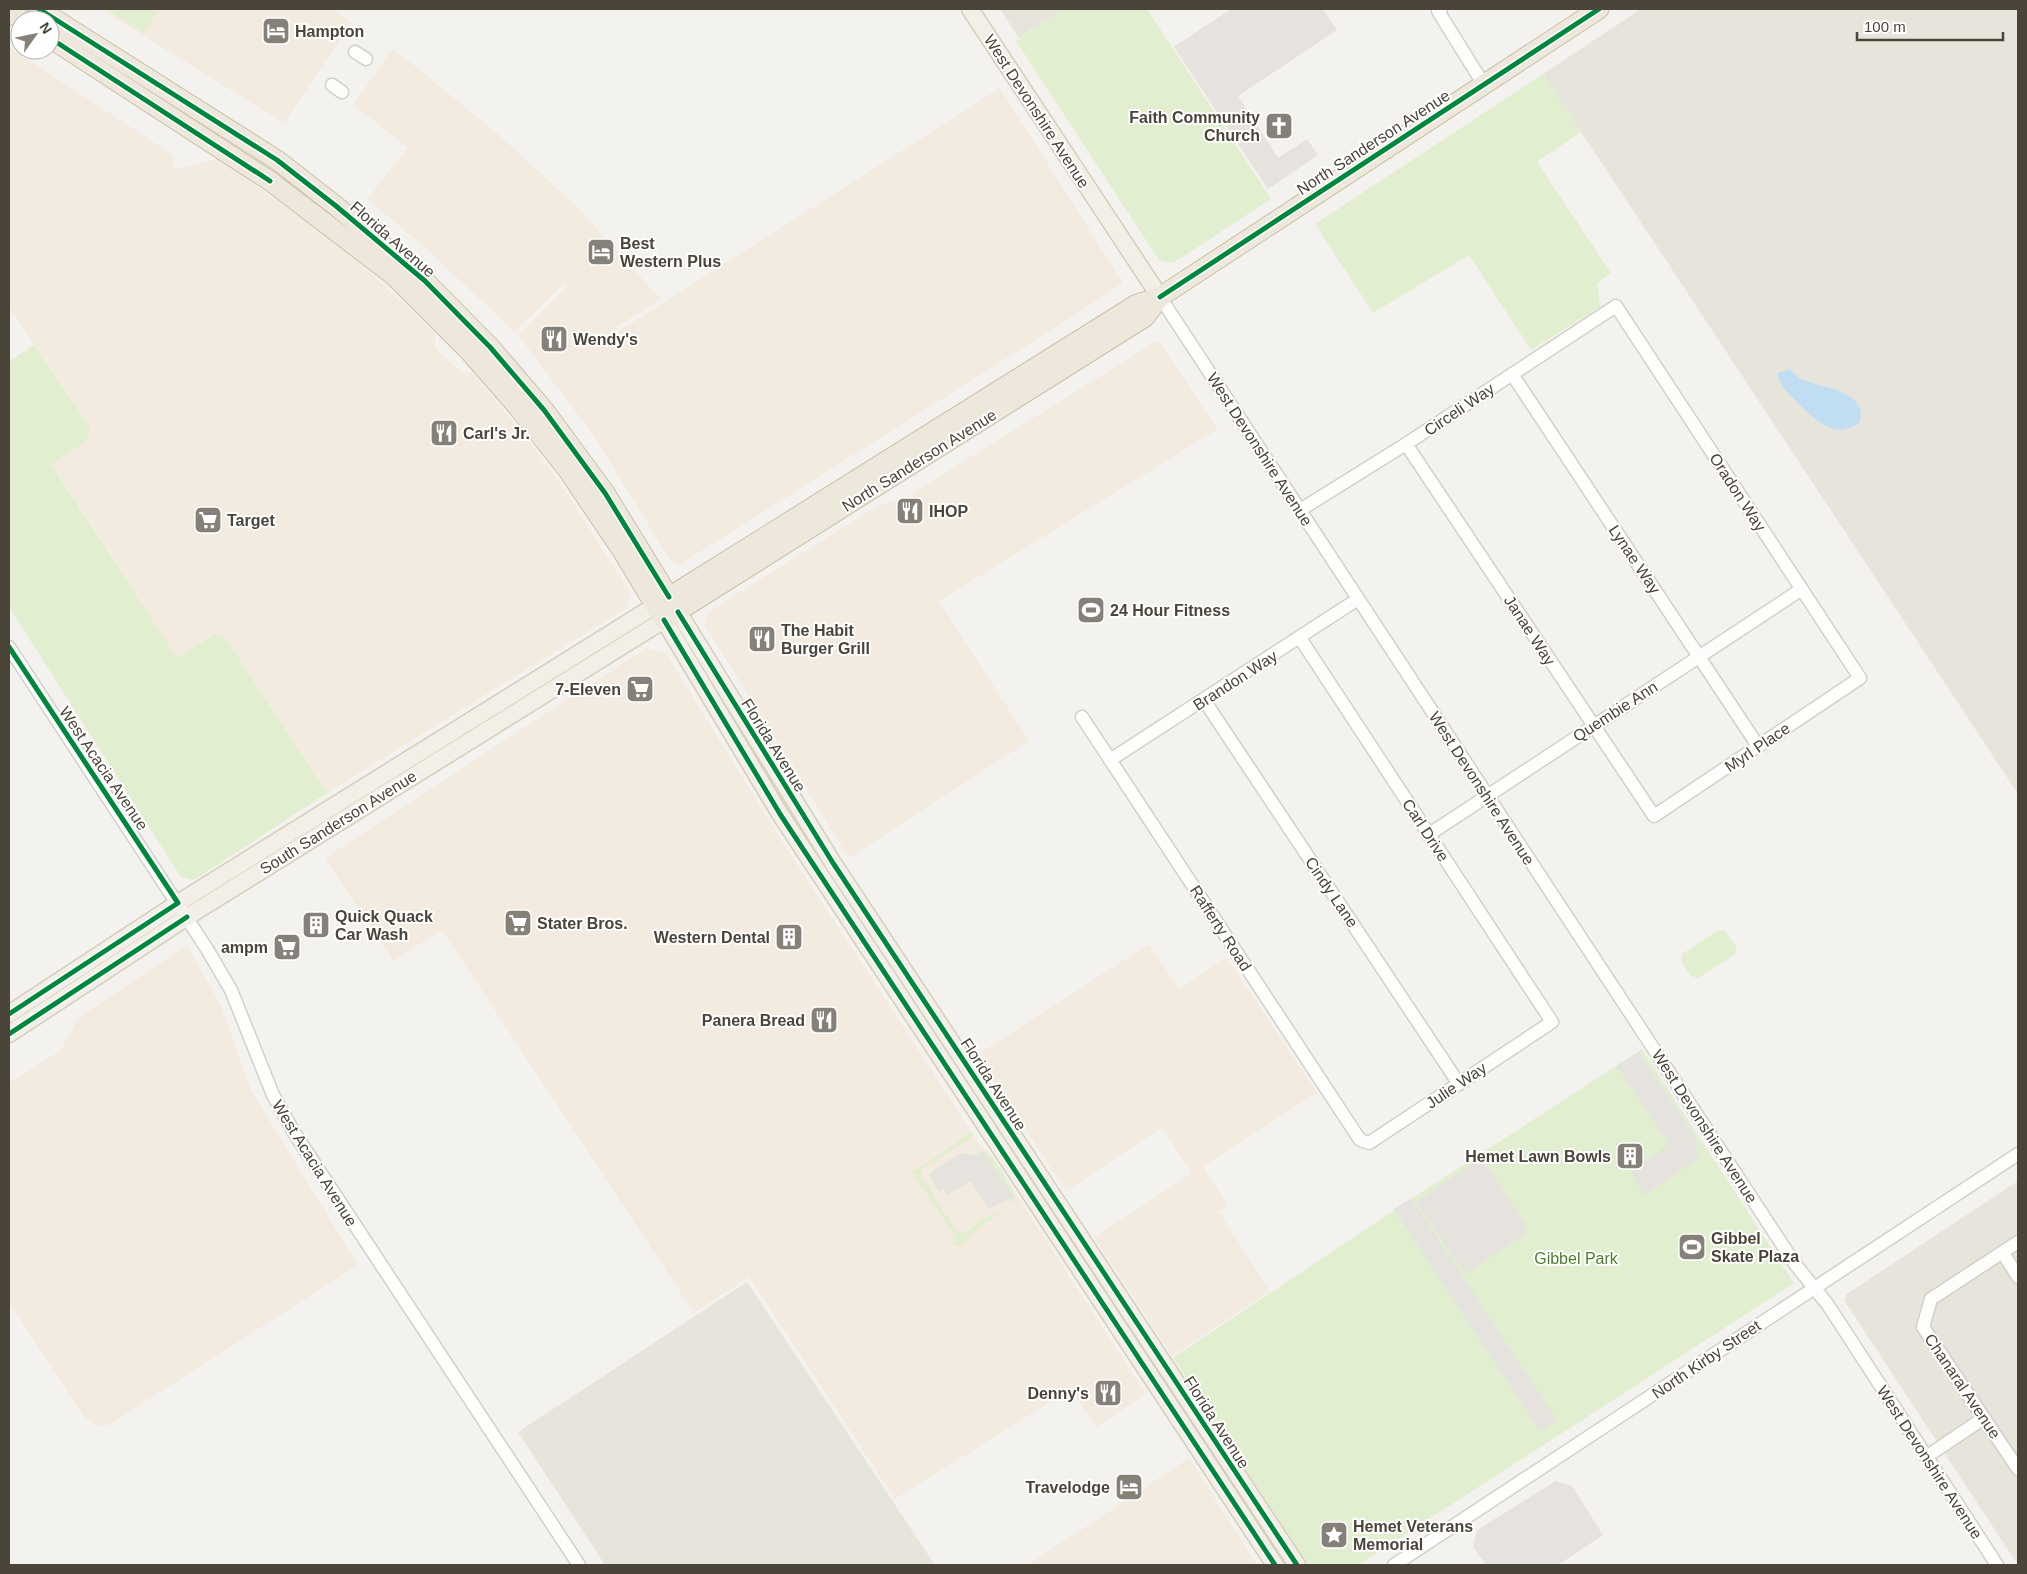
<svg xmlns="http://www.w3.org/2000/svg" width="2027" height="1574" font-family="Helvetica,sans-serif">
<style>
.residential{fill:#e7e4dc}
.commercial{fill:#f3ebdf}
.green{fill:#e1eecf}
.parking{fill:#e6e3df}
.water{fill:#c0ddf1}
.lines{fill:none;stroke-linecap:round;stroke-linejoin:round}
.minor-casing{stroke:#d2d0cb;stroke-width:15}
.major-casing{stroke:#d6cebb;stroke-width:19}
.highway-casing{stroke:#ccbfa9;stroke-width:21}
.minor{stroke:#fdfdfc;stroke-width:12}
.major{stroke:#f2efe6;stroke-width:16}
.highway{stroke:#ede8db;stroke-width:19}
.cycleway-casing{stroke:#fff;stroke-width:8}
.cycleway{stroke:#00873e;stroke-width:5}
.labels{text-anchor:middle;stroke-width:4;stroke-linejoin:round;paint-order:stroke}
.poi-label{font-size:16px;font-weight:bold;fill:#4b4439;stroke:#fff;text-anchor:start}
.street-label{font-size:16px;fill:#4b4439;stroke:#fff}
.park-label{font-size:16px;fill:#4a7f2a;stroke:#fff}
</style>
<rect width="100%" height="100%" fill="#f4f2ee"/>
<!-- residential -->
<g class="residential">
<path d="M1000,9H1064L1019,38Z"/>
<path d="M1641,9H2018V794L1543,74Z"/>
<path d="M2018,1181V1565L1844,1300L1847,1294Z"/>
<path d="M747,1282L935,1565H605L518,1432Z"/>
</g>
<!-- commercial -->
<g class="commercial">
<path d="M100,9H330L352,23L284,123Z"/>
<path d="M9,47L173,155L174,169L218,159L299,216L360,263L436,335L435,348L461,372H471L516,425L560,483L631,594L626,608L327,793L224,636L215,634L177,658L51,463L87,440L91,429L9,307Z"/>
<path d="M392,49L410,62L498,134L552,184L580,210L661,299L610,331L564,283L514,332L428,250L367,199L408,148L353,105Z"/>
<path d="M1000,88L1123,283L1059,325L679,565L670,560L594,436L518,335L567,287L613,335Z"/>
<path d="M1158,340L1218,429L939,601L1029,741L849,858L704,624L708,612L877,506L908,496Z"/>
<path d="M646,648L666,653L776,832L981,1146L991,1155L1146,1395L1096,1427L1071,1389L895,1499L749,1277L694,1313L442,930L393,961L325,858Z"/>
<path d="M1149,944L1179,989L1226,957L1317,1092L1203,1167L1228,1206L1219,1212L1270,1291L1172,1356L1094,1237L1192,1173L1162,1128L1066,1191L977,1055Z"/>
<path d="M187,945L221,1006L251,1090L358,1265L107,1426L95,1425L84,1417L9,1302V1083L61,1050L78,1018Z"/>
<path d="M1189,1458L1257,1565H1027L1098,1519Z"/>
</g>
<!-- green -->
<g class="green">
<path d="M107,9H157L158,10L143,33Z"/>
<path d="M1064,9H1147L1271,199L1173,263L1159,260L1016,41Z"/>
<path d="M1543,74L1581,132L1537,162L1611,273L1597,283L1600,307L1531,350L1469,255L1373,313L1315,224Z"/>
<path d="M34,345L91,429L87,440L51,464L177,658L215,634L224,636L327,793L194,880L181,877L9,607V362Z"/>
<path d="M1719,930L1725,931L1737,948L1735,954L1698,978L1691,976L1681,961L1682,954Z"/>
<path d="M1642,1049L1794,1283L1358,1565H1308L1173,1358L1405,1203Z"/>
<path d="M971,1131L973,1134L970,1139L922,1169L920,1174L957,1232C967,1235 972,1227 979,1222C984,1218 992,1214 998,1212C994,1220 985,1222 979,1227C971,1233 967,1243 958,1246L951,1243L957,1239L912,1172L950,1148Z"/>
<path d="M982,1151C995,1153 1009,1185 1016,1197L1013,1202L1006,1201L1012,1196L983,1153L977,1156V1154Z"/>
</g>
<!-- parking -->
<g class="parking">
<path d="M1231,9H1323L1337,30L1238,96L1278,158L1307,139L1318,155L1268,189L1174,47Z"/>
<path d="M1639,1052L1692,1132L1697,1142L1696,1152L1700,1158L1645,1195L1631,1172L1669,1144L1617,1066Z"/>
<path d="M983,1152L1013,1196L989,1209L970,1181L948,1195L944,1189L939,1192L929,1174L960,1153L977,1156Z"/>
<path d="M1479,1162L1488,1167L1524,1222L1526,1229L1521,1237L1465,1274L1416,1202L1472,1164Z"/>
<path d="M1411,1198L1557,1420L1540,1431L1394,1209Z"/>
<path d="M1556,1481L1572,1486L1603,1535L1558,1565H1486L1473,1547L1477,1530Z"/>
</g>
<!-- water -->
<path class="water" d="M1789,369C1793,372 1797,377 1801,379C1821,388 1869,391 1860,422C1836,440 1818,423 1800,405C1790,395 1782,389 1777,374Z"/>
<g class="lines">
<defs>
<g id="minor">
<path d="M1441,9L1438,11L1484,85"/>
<path d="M355,52L366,59"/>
<path d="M332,85L342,92"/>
<path d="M1160,297L1795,1264L1828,1305L1997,1565"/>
<path d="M1512,374L1758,746"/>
<path d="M1300,510L1406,444L1616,306L1860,678L1654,816L1406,444"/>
<path d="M9,647L207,949L231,990L273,1095L295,1134L579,1565"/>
<path d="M1204,700L1459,1084"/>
<path d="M1082,717L1360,1140L1369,1143L1552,1022L1300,638"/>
<path d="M1110,760L1358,599"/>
<path d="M1428,835L1802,589"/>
<path d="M2018,1242L1931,1299L1923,1327L2018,1469"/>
<path d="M2003,1253L2018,1277"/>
<path d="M1926,1457L1984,1418"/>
<path d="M1394,1565L2018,1154"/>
</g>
<g id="major">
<path d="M970,9L1160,297"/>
<path d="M9,1014L178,903L669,597L833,863L1297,1565"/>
<path d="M9,1034L187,917L664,620L780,814L1275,1565"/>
</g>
<g id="highway">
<path d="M39,9L277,160L336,206L425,281L490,347L544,410L605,493L669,597L1137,304L1160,297"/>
<path d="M9,11L22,20"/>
<path d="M50,38L270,181L393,275L469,351L517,406L567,469L623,552L664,620L1145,317L1160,297L1599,9"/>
</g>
</defs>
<!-- minor casing -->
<use href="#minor" class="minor-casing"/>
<!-- major casing -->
<use href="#major" class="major-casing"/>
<!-- highway casing -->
<use href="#highway" class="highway-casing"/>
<!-- minor -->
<use href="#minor" class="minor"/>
<!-- major -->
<use href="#major" class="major"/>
<!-- highway -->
<use href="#highway" class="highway"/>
<defs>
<g id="cycleway">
<path d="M39,9L277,160L336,206L425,281L490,347L544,410L605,493L669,597"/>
<path d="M50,38L270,181"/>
<path d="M1160,297L1599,9"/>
<path d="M678,612L833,863L1297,1565"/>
<path d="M664,620L780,814L1275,1565"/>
<path d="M9,647L178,903L9,1014"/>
<path d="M9,1034L187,917"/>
</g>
</defs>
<!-- cycleway casing -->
<use href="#cycleway" class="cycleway-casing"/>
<!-- cycleway -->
<use href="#cycleway" class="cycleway"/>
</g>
<!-- icons -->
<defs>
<symbol id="hotel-square" viewBox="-11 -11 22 22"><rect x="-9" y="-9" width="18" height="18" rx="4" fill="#868178" stroke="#fff"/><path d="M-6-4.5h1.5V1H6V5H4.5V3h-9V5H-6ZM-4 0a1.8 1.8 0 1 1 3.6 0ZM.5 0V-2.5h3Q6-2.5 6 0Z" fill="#fff"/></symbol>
<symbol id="church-square" viewBox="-11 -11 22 22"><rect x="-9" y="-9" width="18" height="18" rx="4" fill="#868178" stroke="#fff"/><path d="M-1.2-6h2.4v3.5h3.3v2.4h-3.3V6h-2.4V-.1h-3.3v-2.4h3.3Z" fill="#fff"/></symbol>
<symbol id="restaurant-square" viewBox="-11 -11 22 22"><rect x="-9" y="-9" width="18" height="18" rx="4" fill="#868178" stroke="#fff"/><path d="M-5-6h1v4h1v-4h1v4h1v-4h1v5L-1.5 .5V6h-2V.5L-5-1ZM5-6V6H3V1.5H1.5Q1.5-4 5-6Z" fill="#fff"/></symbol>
<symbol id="supermarket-square" viewBox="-11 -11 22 22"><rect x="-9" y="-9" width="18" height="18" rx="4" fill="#868178" stroke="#fff"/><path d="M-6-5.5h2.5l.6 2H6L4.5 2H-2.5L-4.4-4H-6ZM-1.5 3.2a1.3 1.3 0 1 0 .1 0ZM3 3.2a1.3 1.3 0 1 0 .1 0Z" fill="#fff"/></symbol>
<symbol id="stadium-square" viewBox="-11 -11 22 22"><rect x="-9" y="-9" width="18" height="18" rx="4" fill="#868178" stroke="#fff"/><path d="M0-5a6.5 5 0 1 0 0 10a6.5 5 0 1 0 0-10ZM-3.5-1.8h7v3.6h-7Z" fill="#fff"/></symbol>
<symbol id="building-square" viewBox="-11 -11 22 22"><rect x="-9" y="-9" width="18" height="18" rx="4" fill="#868178" stroke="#fff"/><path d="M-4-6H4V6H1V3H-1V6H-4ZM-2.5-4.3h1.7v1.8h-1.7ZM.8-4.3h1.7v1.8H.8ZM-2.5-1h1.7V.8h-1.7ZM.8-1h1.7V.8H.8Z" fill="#fff"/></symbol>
<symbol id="sight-square" viewBox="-11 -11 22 22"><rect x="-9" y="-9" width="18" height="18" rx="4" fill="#868178" stroke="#fff"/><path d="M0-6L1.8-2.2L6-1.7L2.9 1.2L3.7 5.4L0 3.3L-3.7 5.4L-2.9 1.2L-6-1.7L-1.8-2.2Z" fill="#fff"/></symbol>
</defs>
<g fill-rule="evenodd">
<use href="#hotel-square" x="260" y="15" width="32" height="32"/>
<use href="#church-square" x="1263" y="110" width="32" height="32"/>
<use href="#hotel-square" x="585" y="236" width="32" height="32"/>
<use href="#restaurant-square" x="538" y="323" width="32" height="32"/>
<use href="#restaurant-square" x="428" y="417" width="32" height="32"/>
<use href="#restaurant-square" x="894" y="495" width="32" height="32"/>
<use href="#supermarket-square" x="192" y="504" width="32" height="32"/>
<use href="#stadium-square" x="1075" y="594" width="32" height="32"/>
<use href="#restaurant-square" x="746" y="623" width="32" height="32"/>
<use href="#supermarket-square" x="624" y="673" width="32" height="32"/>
<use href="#supermarket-square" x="502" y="907" width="32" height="32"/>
<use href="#building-square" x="300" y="909" width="32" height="32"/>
<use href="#building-square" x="773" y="921" width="32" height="32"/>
<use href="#supermarket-square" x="271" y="931" width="32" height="32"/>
<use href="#restaurant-square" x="808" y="1004" width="32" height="32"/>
<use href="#building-square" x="1614" y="1140" width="32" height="32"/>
<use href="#stadium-square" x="1676" y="1231" width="32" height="32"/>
<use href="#restaurant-square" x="1092" y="1377" width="32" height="32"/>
<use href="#hotel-square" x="1113" y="1471" width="32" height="32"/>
<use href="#sight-square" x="1318" y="1519" width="32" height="32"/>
</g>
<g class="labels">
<!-- poi labels -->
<g class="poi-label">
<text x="295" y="37">Hampton</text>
<text x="1260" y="123" text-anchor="end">Faith Community<tspan x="1260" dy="18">Church</tspan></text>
<text x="620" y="249">Best<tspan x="620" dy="18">Western Plus</tspan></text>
<text x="573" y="345">Wendy's</text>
<text x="463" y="439">Carl's Jr.</text>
<text x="929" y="517">IHOP</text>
<text x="227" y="526">Target</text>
<text x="1110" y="616">24 Hour Fitness</text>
<text x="781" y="636">The Habit<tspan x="781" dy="18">Burger Grill</tspan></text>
<text x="621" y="695" text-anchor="end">7-Eleven</text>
<text x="335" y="922">Quick Quack<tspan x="335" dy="18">Car Wash</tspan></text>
<text x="537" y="929">Stater Bros.</text>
<text x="770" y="943" text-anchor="end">Western Dental</text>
<text x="268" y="953" text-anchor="end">ampm</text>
<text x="805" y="1026" text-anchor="end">Panera Bread</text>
<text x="1611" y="1162" text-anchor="end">Hemet Lawn Bowls</text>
<text x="1711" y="1244">Gibbel<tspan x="1711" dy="18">Skate Plaza</tspan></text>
<text x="1089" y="1399" text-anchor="end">Denny's</text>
<text x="1110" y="1493" text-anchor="end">Travelodge</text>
<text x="1353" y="1532">Hemet Veterans<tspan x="1353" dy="18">Memorial</tspan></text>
</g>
<!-- street labels -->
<g class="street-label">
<text transform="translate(1037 111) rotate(57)" y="6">West Devonshire Avenue</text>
<text transform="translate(1373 142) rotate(-33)" y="6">North Sanderson Avenue</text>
<text transform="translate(393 239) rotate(41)" y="6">Florida Avenue</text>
<text transform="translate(1459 409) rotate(-34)" y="6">Circeli Way</text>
<text transform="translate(1260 449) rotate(57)" y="6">West Devonshire Avenue</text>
<text transform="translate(919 460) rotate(-32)" y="6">North Sanderson Avenue</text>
<text transform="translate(1738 492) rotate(57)" y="6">Oradon Way</text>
<text transform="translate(1635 559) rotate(56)" y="6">Lynae Way</text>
<text transform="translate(1530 630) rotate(57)" y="6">Janae Way</text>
<text transform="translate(1235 680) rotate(-33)" y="6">Brandon Way</text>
<text transform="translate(1615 711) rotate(-33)" y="6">Quembie Ann</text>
<text transform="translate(774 745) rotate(58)" y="6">Florida Avenue</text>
<text transform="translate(1757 747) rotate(-34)" y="6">Myrl Place</text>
<text transform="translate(104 768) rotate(56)" y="6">West Acacia Avenue</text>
<text transform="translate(1482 788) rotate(57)" y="6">West Devonshire Avenue</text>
<text transform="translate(338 822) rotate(-32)" y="6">South Sanderson Avenue</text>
<text transform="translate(1426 830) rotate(57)" y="6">Carl Drive</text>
<text transform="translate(1332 892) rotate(56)" y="6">Cindy Lane</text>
<text transform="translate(1221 928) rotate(57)" y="6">Rafferty Road</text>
<text transform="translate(994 1084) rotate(57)" y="6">Florida Avenue</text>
<text transform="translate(1456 1085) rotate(-34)" y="6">Julie Way</text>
<text transform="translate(1705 1126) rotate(57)" y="6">West Devonshire Avenue</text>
<text transform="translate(315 1163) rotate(58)" y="6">West Acacia Avenue</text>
<text transform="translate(1706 1359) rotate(-34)" y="6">North Kirby Street</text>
<text transform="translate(1963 1386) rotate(56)" y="6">Chanaral Avenue</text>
<text transform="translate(1217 1422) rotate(57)" y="6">Florida Avenue</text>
<text transform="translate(1930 1462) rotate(57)" y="6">West Devonshire Avenue</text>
</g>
<!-- park labels -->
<g class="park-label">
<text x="1576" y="1264">Gibbel Park</text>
</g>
</g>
<!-- border -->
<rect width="2027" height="1574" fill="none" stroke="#4b4439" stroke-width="20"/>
<!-- north arrow -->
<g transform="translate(35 35) rotate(57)"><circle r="24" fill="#ffffff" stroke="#b7b4b0"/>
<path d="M0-4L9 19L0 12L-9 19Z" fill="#868178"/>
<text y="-8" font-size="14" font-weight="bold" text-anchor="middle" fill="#4b4439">N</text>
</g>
<!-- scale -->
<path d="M1857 32v8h146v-8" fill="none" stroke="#4b4439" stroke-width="2.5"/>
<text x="1864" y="32" font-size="15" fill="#4b4439" stroke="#ffffff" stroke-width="4" paint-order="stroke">100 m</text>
</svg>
